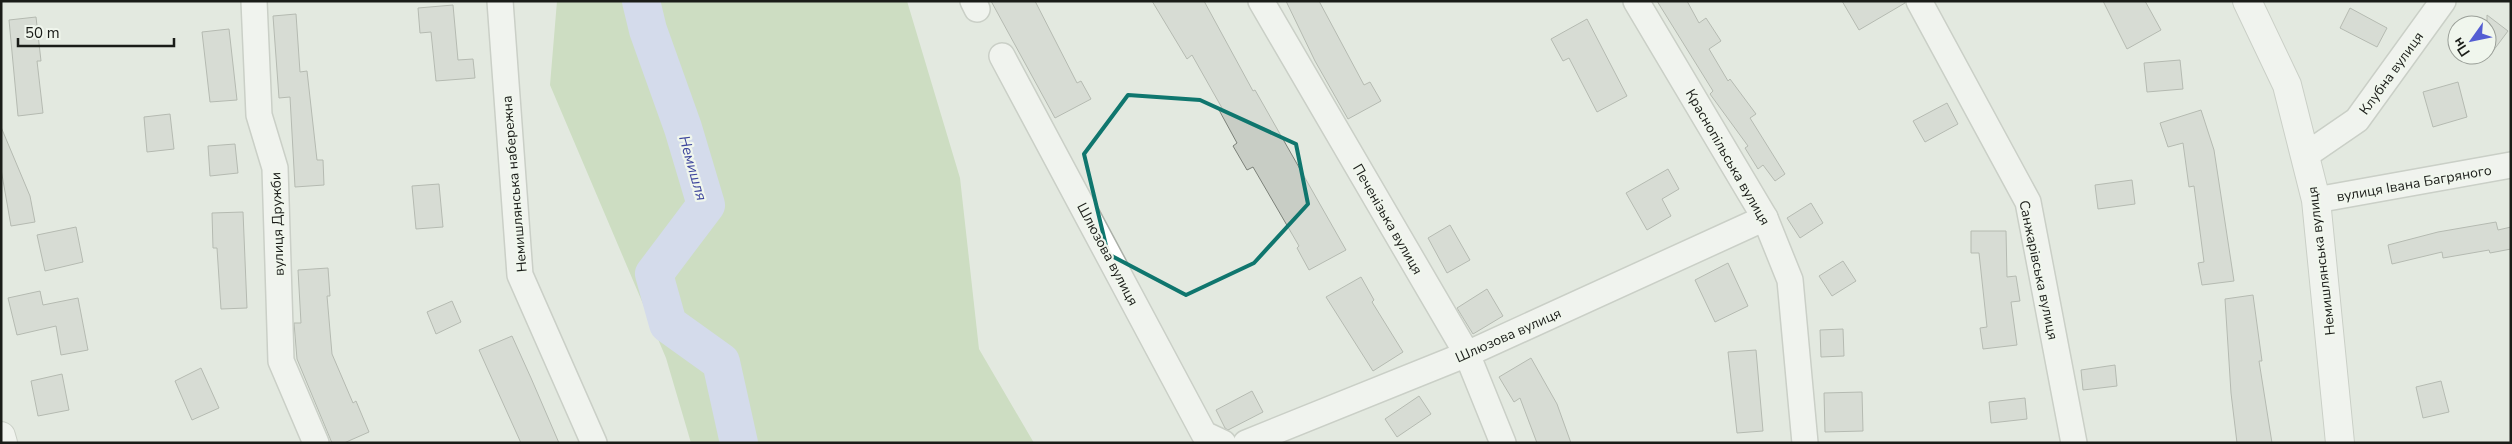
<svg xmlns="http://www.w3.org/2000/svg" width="2512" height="444" font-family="'Nunito Sans',sans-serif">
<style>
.green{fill:#b1cf9d}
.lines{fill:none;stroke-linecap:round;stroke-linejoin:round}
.river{stroke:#c0caf9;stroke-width:38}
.building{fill:#c8cdc5;stroke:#7c8179}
.minor-casing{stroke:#abb0a8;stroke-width:28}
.tertiary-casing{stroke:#abb0a8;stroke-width:30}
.secondary-casing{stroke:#abb0a8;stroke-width:30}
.minor{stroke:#fff;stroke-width:25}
.tertiary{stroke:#fff;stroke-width:28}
.secondary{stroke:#fff;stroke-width:28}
.marked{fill:none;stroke:#0f766e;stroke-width:4;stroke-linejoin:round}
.labels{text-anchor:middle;stroke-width:4.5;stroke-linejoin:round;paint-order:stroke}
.street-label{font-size:14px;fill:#1a1c18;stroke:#f0f6ed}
.water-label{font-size:15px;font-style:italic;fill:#3d459c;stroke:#f0f6ed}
</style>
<rect width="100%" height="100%" fill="#e3e9e0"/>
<!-- green -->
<path class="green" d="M557,1H907L960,178L979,349L1034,443H691L666,358L550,85Z"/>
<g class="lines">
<!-- river -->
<path class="river" d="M641,1L648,30L683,128L706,205L654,274L668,324L721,362L739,443"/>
</g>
<!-- building -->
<g class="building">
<path d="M991,1H1035L1077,83L1081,81L1091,99L1055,118Z"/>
<path d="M1152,1H1204L1253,91L1255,90L1346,250L1309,270L1297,248L1299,246L1253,167L1247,170L1233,146L1237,143L1219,110L1222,108L1192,55L1187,59Z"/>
<path d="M1286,1H1319L1364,85L1370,82L1381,101L1348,119L1315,61Z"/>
<path d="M1657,1H1687L1699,23L1706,18L1721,41L1709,49L1728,81L1730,79L1756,114L1750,118L1785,174L1775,181L1763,165L1758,169L1745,148L1748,146L1710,94L1713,91Z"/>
<path d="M1842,1H1905V3L1859,30Z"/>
<path d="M2103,1H2145L2161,30L2127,49Z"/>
<path d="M453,5L458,60L473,59L475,78L436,81L431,32L420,33L418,8Z"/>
<path d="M2350,8L2387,28L2377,47L2340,28Z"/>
<path d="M296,14L300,72L307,71L317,160H323L324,185L295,187L290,97L279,98L273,16Z"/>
<path d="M2487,15L2508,31L2487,59Z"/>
<path d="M36,17L41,61H37L43,113L18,116L9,20Z"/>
<path d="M1587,19L1627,96L1597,112L1569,58L1563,61L1551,39Z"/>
<path d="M229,29L237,100L210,102L202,32Z"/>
<path d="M2180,60L2183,89L2147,92L2144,63Z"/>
<path d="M2458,82L2467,117L2433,127L2423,92Z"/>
<path d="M1947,103L1958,124L1925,142L1913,121Z"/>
<path d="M2201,110L2214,150L2234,281L2202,285L2198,263L2204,262L2194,186L2189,187L2183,143L2168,147L2160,123Z"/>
<path d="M170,114L174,149L147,152L144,117Z"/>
<path d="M1,127L30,196L35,222L11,226L1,169Z"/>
<path d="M235,144L238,173L210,176L208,146Z"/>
<path d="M1668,169L1679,189L1662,199L1671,216L1647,230L1626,193Z"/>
<path d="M2132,180L2135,204L2098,209L2095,185Z"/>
<path d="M439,184L443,227L416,229L412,186Z"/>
<path d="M1811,203L1823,223L1800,238L1787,218Z"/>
<path d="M243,212L247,308L221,309L217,248H213L212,213Z"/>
<path d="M2496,222L2498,230L2511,227V249L2490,253L2489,250L2443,258L2442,252L2392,264L2388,245L2438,232Z"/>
<path d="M1450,225L1470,260L1447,273L1428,238Z"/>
<path d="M76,227L83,262L45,271L37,235Z"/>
<path d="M1971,231H2006L2007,277L2016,276L2020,301L2011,302L2017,345L1983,349L1980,328L1987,327L1979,253H1971Z"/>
<path d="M1843,261L1856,281L1832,296L1819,276Z"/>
<path d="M1728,263L1748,306L1715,322L1695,280Z"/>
<path d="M328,268L330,296H327L332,354L353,403L356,401L369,432L344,443H332L297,359L294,323H301L298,270Z"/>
<path d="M1361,277L1374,300L1372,302L1403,352L1373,371L1326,297Z"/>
<path d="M1487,289L1503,316L1473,334L1457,308Z"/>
<path d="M40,291L43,305L78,298L88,350L61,355L56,326L17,335L8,298Z"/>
<path d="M2253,295L2262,361H2259L2272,443H2237L2231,393L2225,299Z"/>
<path d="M452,301L461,322L436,334L427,312Z"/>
<path d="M1843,329L1844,356L1821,357L1820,330Z"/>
<path d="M512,336L531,378L559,443H521L488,370L479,350Z"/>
<path d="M1756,350L1763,431L1737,433L1728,352Z"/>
<path d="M1531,358L1557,404L1571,443H1537L1520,398L1514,402L1499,377Z"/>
<path d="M2115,365L2117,386L2083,390L2081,370Z"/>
<path d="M201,368L219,408L192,420L175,381Z"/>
<path d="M62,374L69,410L38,416L31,381Z"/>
<path d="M2441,381L2449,412L2423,418L2416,387Z"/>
<path d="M1252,391L1263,412L1228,430L1225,428L1216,410Z"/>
<path d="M1862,392L1863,431L1825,432L1824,393Z"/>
<path d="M1419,396L1431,414L1397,437L1385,419Z"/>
<path d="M2025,398L2027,419L1991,423L1989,402Z"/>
</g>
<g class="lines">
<defs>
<g id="minor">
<path d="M254,1L259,115L275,168L281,361L316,443"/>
<path d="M500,1L520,275L594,443"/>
<path d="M973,1L977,9"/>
<path d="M1261,1L1467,354L1503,443"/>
<path d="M1636,1L1765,218L1790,280L1805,443"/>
<path d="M1919,1L2028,202L2074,443"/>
<path d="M1002,56L1204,434L1223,443"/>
<path d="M2306,155L2357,120L2443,1"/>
<path d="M2316,200L2511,165"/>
<path d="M1246,443L1467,354L1765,218"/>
</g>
<path id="tertiary" d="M2247,1L2287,85L2316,200L2340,443"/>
<path id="secondary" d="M1,436L3,443"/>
</defs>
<!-- minor casing -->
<use href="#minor" class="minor-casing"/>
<!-- tertiary casing -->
<use href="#tertiary" class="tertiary-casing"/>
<!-- secondary casing -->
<use href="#secondary" class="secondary-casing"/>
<!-- minor -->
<use href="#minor" class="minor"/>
<!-- tertiary -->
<use href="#tertiary" class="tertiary"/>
<!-- secondary -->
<use href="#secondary" class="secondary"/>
</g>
<!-- marked area -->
<path d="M0 0H2512V444H0ZM1128,95L1200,100L1296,144L1308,204L1254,263L1186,295L1108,254L1084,154Z" fill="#e3e9e0" fill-opacity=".55" fill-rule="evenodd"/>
<path class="marked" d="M1128,95L1200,100L1296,144L1308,204L1254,263L1186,295L1108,254L1084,154Z"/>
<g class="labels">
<!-- street labels -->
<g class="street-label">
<text transform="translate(2391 73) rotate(-54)" y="5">Клубна вулиця</text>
<text transform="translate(1728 157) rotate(60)" y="5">Краснопільська вулиця</text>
<text transform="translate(2414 183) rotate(-10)" y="5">вулиця Івана Багряного</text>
<text transform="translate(514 184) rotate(-95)" y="5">Немишлянська набережна</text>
<text transform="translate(1388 219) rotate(60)" y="5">Печенізька вулиця</text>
<text transform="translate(277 224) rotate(-92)" y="5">вулиця Дружби</text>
<text transform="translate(1108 254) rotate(62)" y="5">Шлюзова вулиця</text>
<text transform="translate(2321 261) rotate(-97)" y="5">Немишлянська вулиця</text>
<text transform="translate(2039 270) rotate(78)" y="5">Санжарівська вулиця</text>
<text transform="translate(1508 335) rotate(-24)" y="5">Шлюзова вулиця</text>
</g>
<!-- water labels -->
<g class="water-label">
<text transform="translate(693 168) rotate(74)" y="5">Немишля</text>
</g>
</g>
<!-- border -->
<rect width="2512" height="444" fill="none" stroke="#1a1c18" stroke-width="5"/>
<!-- north arrow -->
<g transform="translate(2472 40) rotate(237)"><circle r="24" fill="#f0f6ed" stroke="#9a9f98"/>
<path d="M0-4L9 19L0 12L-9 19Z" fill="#535dd3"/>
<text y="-8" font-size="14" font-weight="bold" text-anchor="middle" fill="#1a1c18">Пн</text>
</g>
<!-- scale -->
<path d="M18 38v8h156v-8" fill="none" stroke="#1a1c18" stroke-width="2.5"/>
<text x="25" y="38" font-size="15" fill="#1a1c18" stroke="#f0f6ed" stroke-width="4" paint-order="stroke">50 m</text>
</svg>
